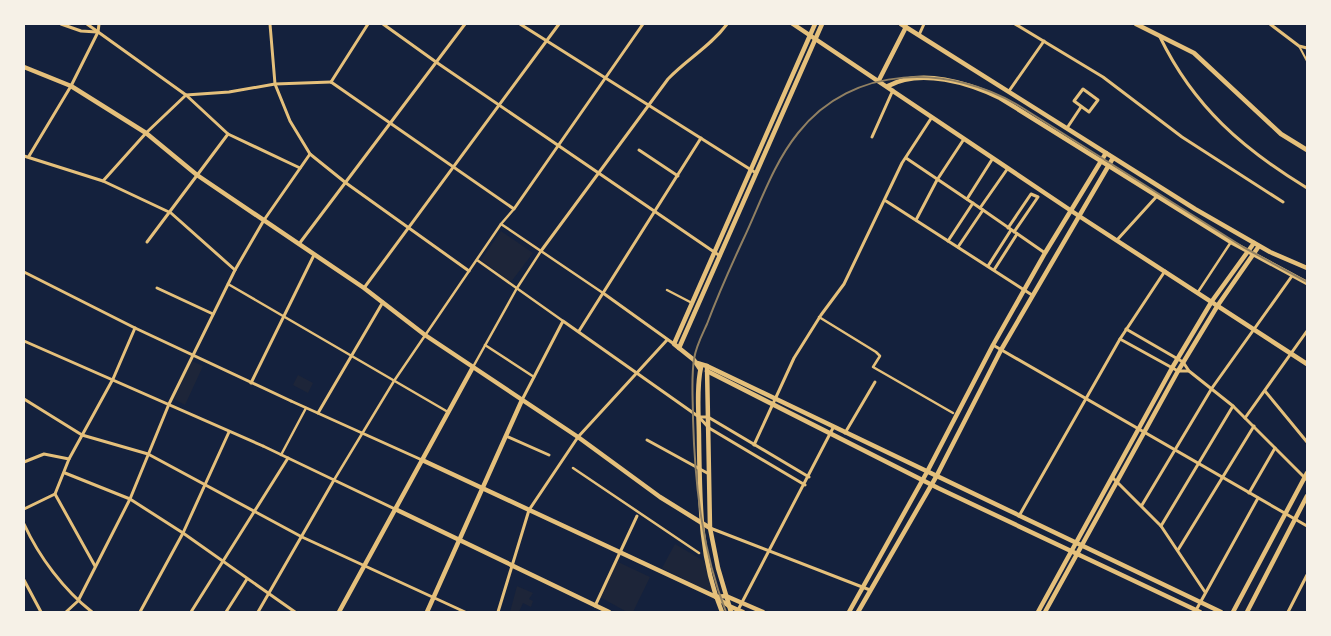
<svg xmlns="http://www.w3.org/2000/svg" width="1331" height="636" font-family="Arial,sans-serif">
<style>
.green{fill:#1d2539}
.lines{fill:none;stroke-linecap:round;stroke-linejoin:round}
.service{stroke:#e5c07b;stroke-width:2}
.pedestrian{stroke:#e5c07b;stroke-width:2.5}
.minor{stroke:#e5c07b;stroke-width:3}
.tertiary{stroke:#e5c07b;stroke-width:4.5}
.secondary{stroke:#e5c07b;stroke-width:4.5}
.rail{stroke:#918062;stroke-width:2}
</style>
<rect width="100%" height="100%" fill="#14213d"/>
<!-- green -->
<g class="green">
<path d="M501,231L533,253L511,282L481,260Z"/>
<path d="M192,361L203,366L185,405L174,399Z"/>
<path d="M298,375L313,383L308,393L293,385Z"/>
<path d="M675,544L704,561L715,595L662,568Z"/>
<path d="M616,561L650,577L633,612H627L600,597Z"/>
<path d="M517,586L533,593L529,599L533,601L531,607L523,603L519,612H510Z"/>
</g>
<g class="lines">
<!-- service -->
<path class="service" d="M1299,46L1307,61"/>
<!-- pedestrian -->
<g class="pedestrian">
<path d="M501,224L603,293"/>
<path d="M477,260L563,321"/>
<path d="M228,284L448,412"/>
<path d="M667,290L692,303"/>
<path d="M1198,292L1231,242"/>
<path d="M819,317L876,352L880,356L873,367L953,413"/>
<path d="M485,345L534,377"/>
<path d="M473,367L517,288L541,251"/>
<path d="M291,401L362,433"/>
<path d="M263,446L334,480L394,381L501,224L514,209"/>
<path d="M281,455L306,408"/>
<path d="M573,468L699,553"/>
</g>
<!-- minor -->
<g class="minor">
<path d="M61,24L81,31L97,32"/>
<path d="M87,24L186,95L228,134L300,168"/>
<path d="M270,24L275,84L290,121L310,154L346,183L469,271"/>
<path d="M383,24L436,62L720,256"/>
<path d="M520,24L756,173"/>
<path d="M1015,24L1103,77L1182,137L1283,202"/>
<path d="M1270,24L1299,46L1307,48"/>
<path d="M919,35L924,24"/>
<path d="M1160,37C1194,107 1243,149 1307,188"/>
<path d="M331,82L514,209L643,24"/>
<path d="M331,82L368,24"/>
<path d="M1083,89L1098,100L1089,112L1074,101Z"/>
<path d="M1009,91L1044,41"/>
<path d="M1067,128L1081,107"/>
<path d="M872,137L893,90"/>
<path d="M639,150L678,176"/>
<path d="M24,156L103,181L171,213L235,270"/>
<path d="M29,156L71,86L98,32L99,24"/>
<path d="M906,158L980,208"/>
<path d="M103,181L146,133L186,95L229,92L275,84L331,82"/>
<path d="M967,199L993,158"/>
<path d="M886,201L1032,295"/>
<path d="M983,210L1045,253"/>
<path d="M916,220L937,180L964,139"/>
<path d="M1008,228L1031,194L1038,197L1014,232"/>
<path d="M1117,240L1157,196"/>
<path d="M948,241L973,203"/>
<path d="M147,242L228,134"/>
<path d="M299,244L465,24"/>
<path d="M958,247L983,210L980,208L1008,168"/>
<path d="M541,251L668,79C687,59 711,46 727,24"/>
<path d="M988,266L1011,230"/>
<path d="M994,270L1017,234"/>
<path d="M24,272L135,328L291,401"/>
<path d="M157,288L213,314"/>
<path d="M364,288L559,24"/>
<path d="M603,293L674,344"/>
<path d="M1126,329L1183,362L1189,371L1233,406L1307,480"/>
<path d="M579,331L701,138"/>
<path d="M1120,339L1178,371H1188"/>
<path d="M24,341L263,446"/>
<path d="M993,345L1307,526"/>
<path d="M251,383L314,255"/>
<path d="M1265,391L1307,442"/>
<path d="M24,399L82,435L148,454L302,537L465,612"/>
<path d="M522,400L563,321L699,417L709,428L805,485"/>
<path d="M318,413L383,302"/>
<path d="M699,417H708L809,477"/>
<path d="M1245,418L1307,331"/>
<path d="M362,433L422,460"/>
<path d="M845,433L875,382"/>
<path d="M506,436L549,455"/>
<path d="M647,440L709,474"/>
<path d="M754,445L794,358L821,315L844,284L902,163L932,117"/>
<path d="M24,462L44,454L69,459"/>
<path d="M65,473L130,499L183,533L295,612"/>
<path d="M1112,477L1161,526L1205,592"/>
<path d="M1249,493L1275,448"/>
<path d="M55,494L95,566"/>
<path d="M1142,505L1212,388L1292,276"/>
<path d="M24,509L55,494L69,459L113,379L135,328"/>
<path d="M1019,516L1120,339L1165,271"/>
<path d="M24,524C39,557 64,590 92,612"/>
<path d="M1161,526L1233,406"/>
<path d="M710,528L870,590"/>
<path d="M1178,550L1254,426"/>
<path d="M24,580L41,612"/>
<path d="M595,606L637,516"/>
<path d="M738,610L833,428"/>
<path d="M66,612L78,601L130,499L169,404L235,270L264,220L310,154"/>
<path d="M140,612L183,533L229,432"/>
<path d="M191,612L288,458"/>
<path d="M226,612L247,579"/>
<path d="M258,612L334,480L395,509"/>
<path d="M498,612L529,510L578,437L667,340"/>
<path d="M1195,612L1258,498"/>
<path d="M1288,612L1307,575"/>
</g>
<!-- tertiary -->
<g class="tertiary">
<path d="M793,24L1079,216L1307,364"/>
<path d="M901,24L1195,209L1270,252L1307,268"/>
<path d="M1136,24L1194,53L1281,134L1307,150"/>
<path d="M24,67L71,86L146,133L197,175L364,288L425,335L578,437L660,497L710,528"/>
<path d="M879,80L906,27"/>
<path d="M888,86C921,68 969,83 1000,98L1231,242L1307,283"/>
<path d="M707,366L1221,612"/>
<path d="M707,371L938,488L1200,612"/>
<path d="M422,460L716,597L729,606L743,612"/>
<path d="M395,509L609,612"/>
<path d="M716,597L726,596L763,612"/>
<path d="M339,612L473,367"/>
<path d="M427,612L522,400"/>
<path d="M849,612L927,472L993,345L1045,253L1106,153"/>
<path d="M858,612L936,477L1001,350L1113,158"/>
<path d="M1038,612L1172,368L1212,301L1254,243"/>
<path d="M1045,612L1178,371L1218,305L1259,246"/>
<path d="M1233,612L1307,473"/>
<path d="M1247,612L1307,496"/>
</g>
<!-- secondary -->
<g class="secondary">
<path d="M679,348L822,24"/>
<path d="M697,363L707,366L710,528L718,568L731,612"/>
<path d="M701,367C696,389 699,416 699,439C700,498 699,557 722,612"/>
<path d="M700,369L694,360L674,344L815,24"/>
</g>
<!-- rail -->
<path class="rail" d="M726,612C702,551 695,485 693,419C693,399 691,379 694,359C696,346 702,335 707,324C718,295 730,268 743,240C760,204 773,164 798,133C853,63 950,64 1021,107L1243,247L1307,282"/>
</g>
<!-- border -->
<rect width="1331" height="636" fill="none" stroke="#f6f1e7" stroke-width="50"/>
</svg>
